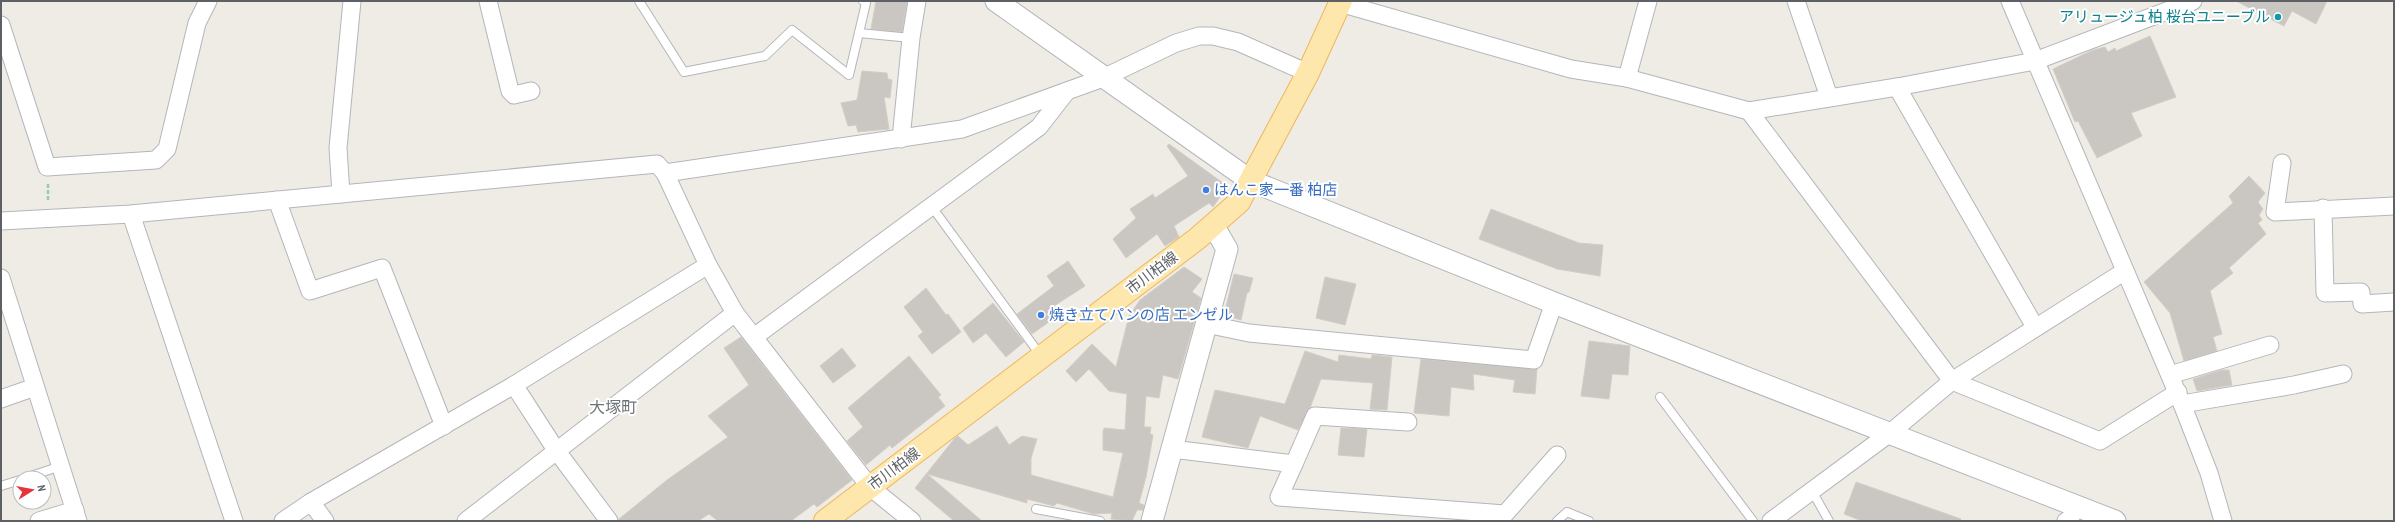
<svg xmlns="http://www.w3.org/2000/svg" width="2395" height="522" font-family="'PT Sans Narrow','Noto Sans JP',sans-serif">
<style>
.building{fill:#cac7c2;stroke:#d4cdc4}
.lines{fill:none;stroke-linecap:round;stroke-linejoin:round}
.service-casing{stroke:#b3b6ba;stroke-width:10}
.minor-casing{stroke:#b3b6ba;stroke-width:19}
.tertiary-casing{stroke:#b3b6ba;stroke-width:23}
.primary-casing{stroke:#eeb75f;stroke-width:24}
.path{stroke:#9dc9a5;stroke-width:2.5;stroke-dasharray:4 2;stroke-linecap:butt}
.service{stroke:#fff;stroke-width:8}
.minor{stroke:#fff;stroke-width:17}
.tertiary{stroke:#fff;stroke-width:21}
.primary{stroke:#fde7ac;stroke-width:22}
.culture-dot{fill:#0f9aa8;stroke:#fff;stroke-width:1.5}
.shop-dot{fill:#3f7fe0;stroke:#fff;stroke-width:1.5}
.labels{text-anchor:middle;stroke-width:4;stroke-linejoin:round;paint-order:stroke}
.culture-label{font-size:15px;fill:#0d838f;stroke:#fff;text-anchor:end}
.shop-label{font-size:15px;fill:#366cbe;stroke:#fff;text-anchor:start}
.street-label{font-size:15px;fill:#5d6165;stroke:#fff}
.neighbourhood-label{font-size:16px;fill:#6e7477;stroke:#fff}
</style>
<rect width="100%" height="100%" fill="#efece5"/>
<!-- building -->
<g class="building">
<path d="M876,1H907L902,32L871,29Z"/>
<path d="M2236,1H2327L2316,24L2292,11L2284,26Z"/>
<path d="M2150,36L2176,97L2131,113L2142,136L2097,158L2078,121L2075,122L2053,69L2093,50L2105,47L2108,52L2115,48L2116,51Z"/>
<path d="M862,71L887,73L888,79L892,80L890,98L884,97L889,129L858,132L856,125L848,126L841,103L857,100Z"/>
<path d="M1169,144L1223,183L1224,191L1213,207L1209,203L1174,226L1179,237L1165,246L1157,234L1126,258L1113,239L1136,218L1130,209L1153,194L1155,198L1188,176L1167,146Z"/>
<path d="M2249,176L2265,193L2258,202L2263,209L2259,215L2262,220L2258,223L2266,234L2229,268L2233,273L2210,291L2222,334L2213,337L2217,351L2184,361L2170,313L2144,282L2233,203L2229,196Z"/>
<path d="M1491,209L1579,243L1603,245L1600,276L1557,269L1479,239Z"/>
<path d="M1068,261L1085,286L1054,306L1060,314L1032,334L1017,314L1054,286L1047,276Z"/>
<path d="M1184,267L1202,279L1192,292L1201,298L1178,379L1163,375L1159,398L1146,396L1144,427H1151L1150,434L1153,435L1146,477L1139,503L1144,505L1143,510H1137L1132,521L1111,519L1112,513L1094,514L1057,503L1054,506L1027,499V503L927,474L982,521H954L915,488L955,438L958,436L968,445L997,426L1009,445L1022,436L1037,439L1031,458V475L1113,497L1123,453L1103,450V432L1104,428L1125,430L1127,394L1109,391L1089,369L1076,382L1066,371L1092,344L1116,367L1129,316L1140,300Z"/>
<path d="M1234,274L1253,278L1249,292L1247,293L1241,320L1224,315Z"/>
<path d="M1325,277L1356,284L1345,325L1316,318Z"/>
<path d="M926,288L946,315L948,314L961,332L932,354L918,336L923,332L904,307Z"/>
<path d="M993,303L1024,342L1006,357L986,333L973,343L963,328Z"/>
<path d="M741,337L852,480L817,507L814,504L791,521H718L709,514L698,521H619V519L667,480L728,437L708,416L749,385L724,348Z"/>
<path d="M1589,341L1630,346L1628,375L1612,374L1609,399L1581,396Z"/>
<path d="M842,348L856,366L833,383L820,366Z"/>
<path d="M1305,351L1338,362L1339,355L1371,359L1372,355L1392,357L1387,410L1370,409L1373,383L1321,379L1310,408L1298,430L1260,416L1248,448L1202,437L1215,390L1285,404Z"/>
<path d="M909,356L941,395L938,397L945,406L892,448L890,445L866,465L847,441L863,427L848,408Z"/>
<path d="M1421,359L1537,369L1535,394L1513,392L1515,380L1473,374L1474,390L1451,387L1449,416L1414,413Z"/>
<path d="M2222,370H2229L2232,385L2197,391L2193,379Z"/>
<path d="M1341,428L1367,429L1364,457L1338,455Z"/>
<path d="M1856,482L1961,519L1960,521H1862L1844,514Z"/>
</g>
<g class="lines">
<defs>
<g id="service">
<path d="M639,1L684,72L765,56L792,30L849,75L866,3L863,1"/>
<path d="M859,33L911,38"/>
<path d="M932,207L1041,356"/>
<path d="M1660,397L1753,521"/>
<path d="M25,478L61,466"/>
<path d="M1,486L20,480"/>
<path d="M1812,491L1829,521"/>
<path d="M1036,509L1100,521"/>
<path d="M1557,521L1567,512L1589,521"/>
</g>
<g id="minor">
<path d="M488,1L510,91L514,95L531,91"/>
<path d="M1796,1L1829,97"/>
<path d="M2010,1L2182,404L2209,473L2223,521"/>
<path d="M1340,3L1571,69L1627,78L1749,111L1897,87L2035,61L2193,1"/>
<path d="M1,25L47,167L156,160L167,149L197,23L208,1"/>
<path d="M1627,78L1648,1"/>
<path d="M1897,87L2035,327"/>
<path d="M1749,111L1952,381L2100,441L2178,392"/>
<path d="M901,139L911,38L917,1"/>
<path d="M2282,163L2275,212L2394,206"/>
<path d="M341,194L338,148L352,1"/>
<path d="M277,200L310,291L382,268L444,426"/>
<path d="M2323,208L2325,293L2361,292L2362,304L2394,302"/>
<path d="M131,214L234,521"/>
<path d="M1,221L131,214L657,164L665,173L962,129L1103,78L1176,43L1199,36H1213L1238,42L1308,73"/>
<path d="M1,278L78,521"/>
<path d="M735,313L870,487L912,521"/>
<path d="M1206,324L1249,333L1534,360L1554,303"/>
<path d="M754,337L1039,127L1067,91"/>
<path d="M2170,375L2270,345"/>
<path d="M514,385L556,450L609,521"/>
<path d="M1,399L35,387"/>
<path d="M2182,404L2294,385L2343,374"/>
<path d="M1172,449L1294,464L1279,497L1505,514L1557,455"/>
<path d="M1294,464L1315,416L1408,422"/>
<path d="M311,502L325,521"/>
<path d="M39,521L75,510"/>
<path d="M283,521L311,502L514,385L708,265"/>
<path d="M466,521L735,313L708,265L665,173"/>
<path d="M1771,521L1890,433L1952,381L2125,271"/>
<path d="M2066,521L2070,519L2076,506"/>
</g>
<g id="tertiary">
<path d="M996,1L1251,181L1554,303L2115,521"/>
<path d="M1152,521L1227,249L1213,225"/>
</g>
<path id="primary" d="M825,521L1198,238L1239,202L1308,73L1341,1"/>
</defs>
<!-- service casing -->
<use href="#service" class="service-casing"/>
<!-- minor casing -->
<use href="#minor" class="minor-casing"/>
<!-- tertiary casing -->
<use href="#tertiary" class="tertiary-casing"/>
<!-- primary casing -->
<use href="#primary" class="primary-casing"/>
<!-- path -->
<path class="path" d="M48,184V201"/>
<!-- service -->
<use href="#service" class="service"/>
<!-- minor -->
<use href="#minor" class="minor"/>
<!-- tertiary -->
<use href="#tertiary" class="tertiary"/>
<!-- primary -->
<use href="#primary" class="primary"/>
</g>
<!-- markers -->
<circle class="culture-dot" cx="2278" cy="17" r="4"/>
<g class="shop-dot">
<circle cx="1206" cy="190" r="4"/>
<circle cx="1041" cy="315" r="4"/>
</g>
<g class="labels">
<!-- culture labels -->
<g class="culture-label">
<text x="2270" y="22">アリュージュ柏 桜台ユニーブル</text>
</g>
<!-- shop labels -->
<g class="shop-label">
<text x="1214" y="195">はんこ家一番 柏店</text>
<text x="1049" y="320">焼き立てパンの店 エンゼル</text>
</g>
<!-- street labels -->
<g class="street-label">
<text transform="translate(1152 273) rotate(-37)" y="5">市川柏線</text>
<text transform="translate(894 469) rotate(-37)" y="5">市川柏線</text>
</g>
<!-- neighbourhood labels -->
<g class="neighbourhood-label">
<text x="613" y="413">大塚町</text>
</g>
</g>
<!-- border -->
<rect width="2395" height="522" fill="none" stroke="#5d6165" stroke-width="4"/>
<!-- north arrow -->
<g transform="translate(32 490) rotate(79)"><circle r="19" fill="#ffffff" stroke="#bec0c1"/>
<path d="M0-3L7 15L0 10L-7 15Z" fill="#e5353a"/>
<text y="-6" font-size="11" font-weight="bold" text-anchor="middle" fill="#5d6165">N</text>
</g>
</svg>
